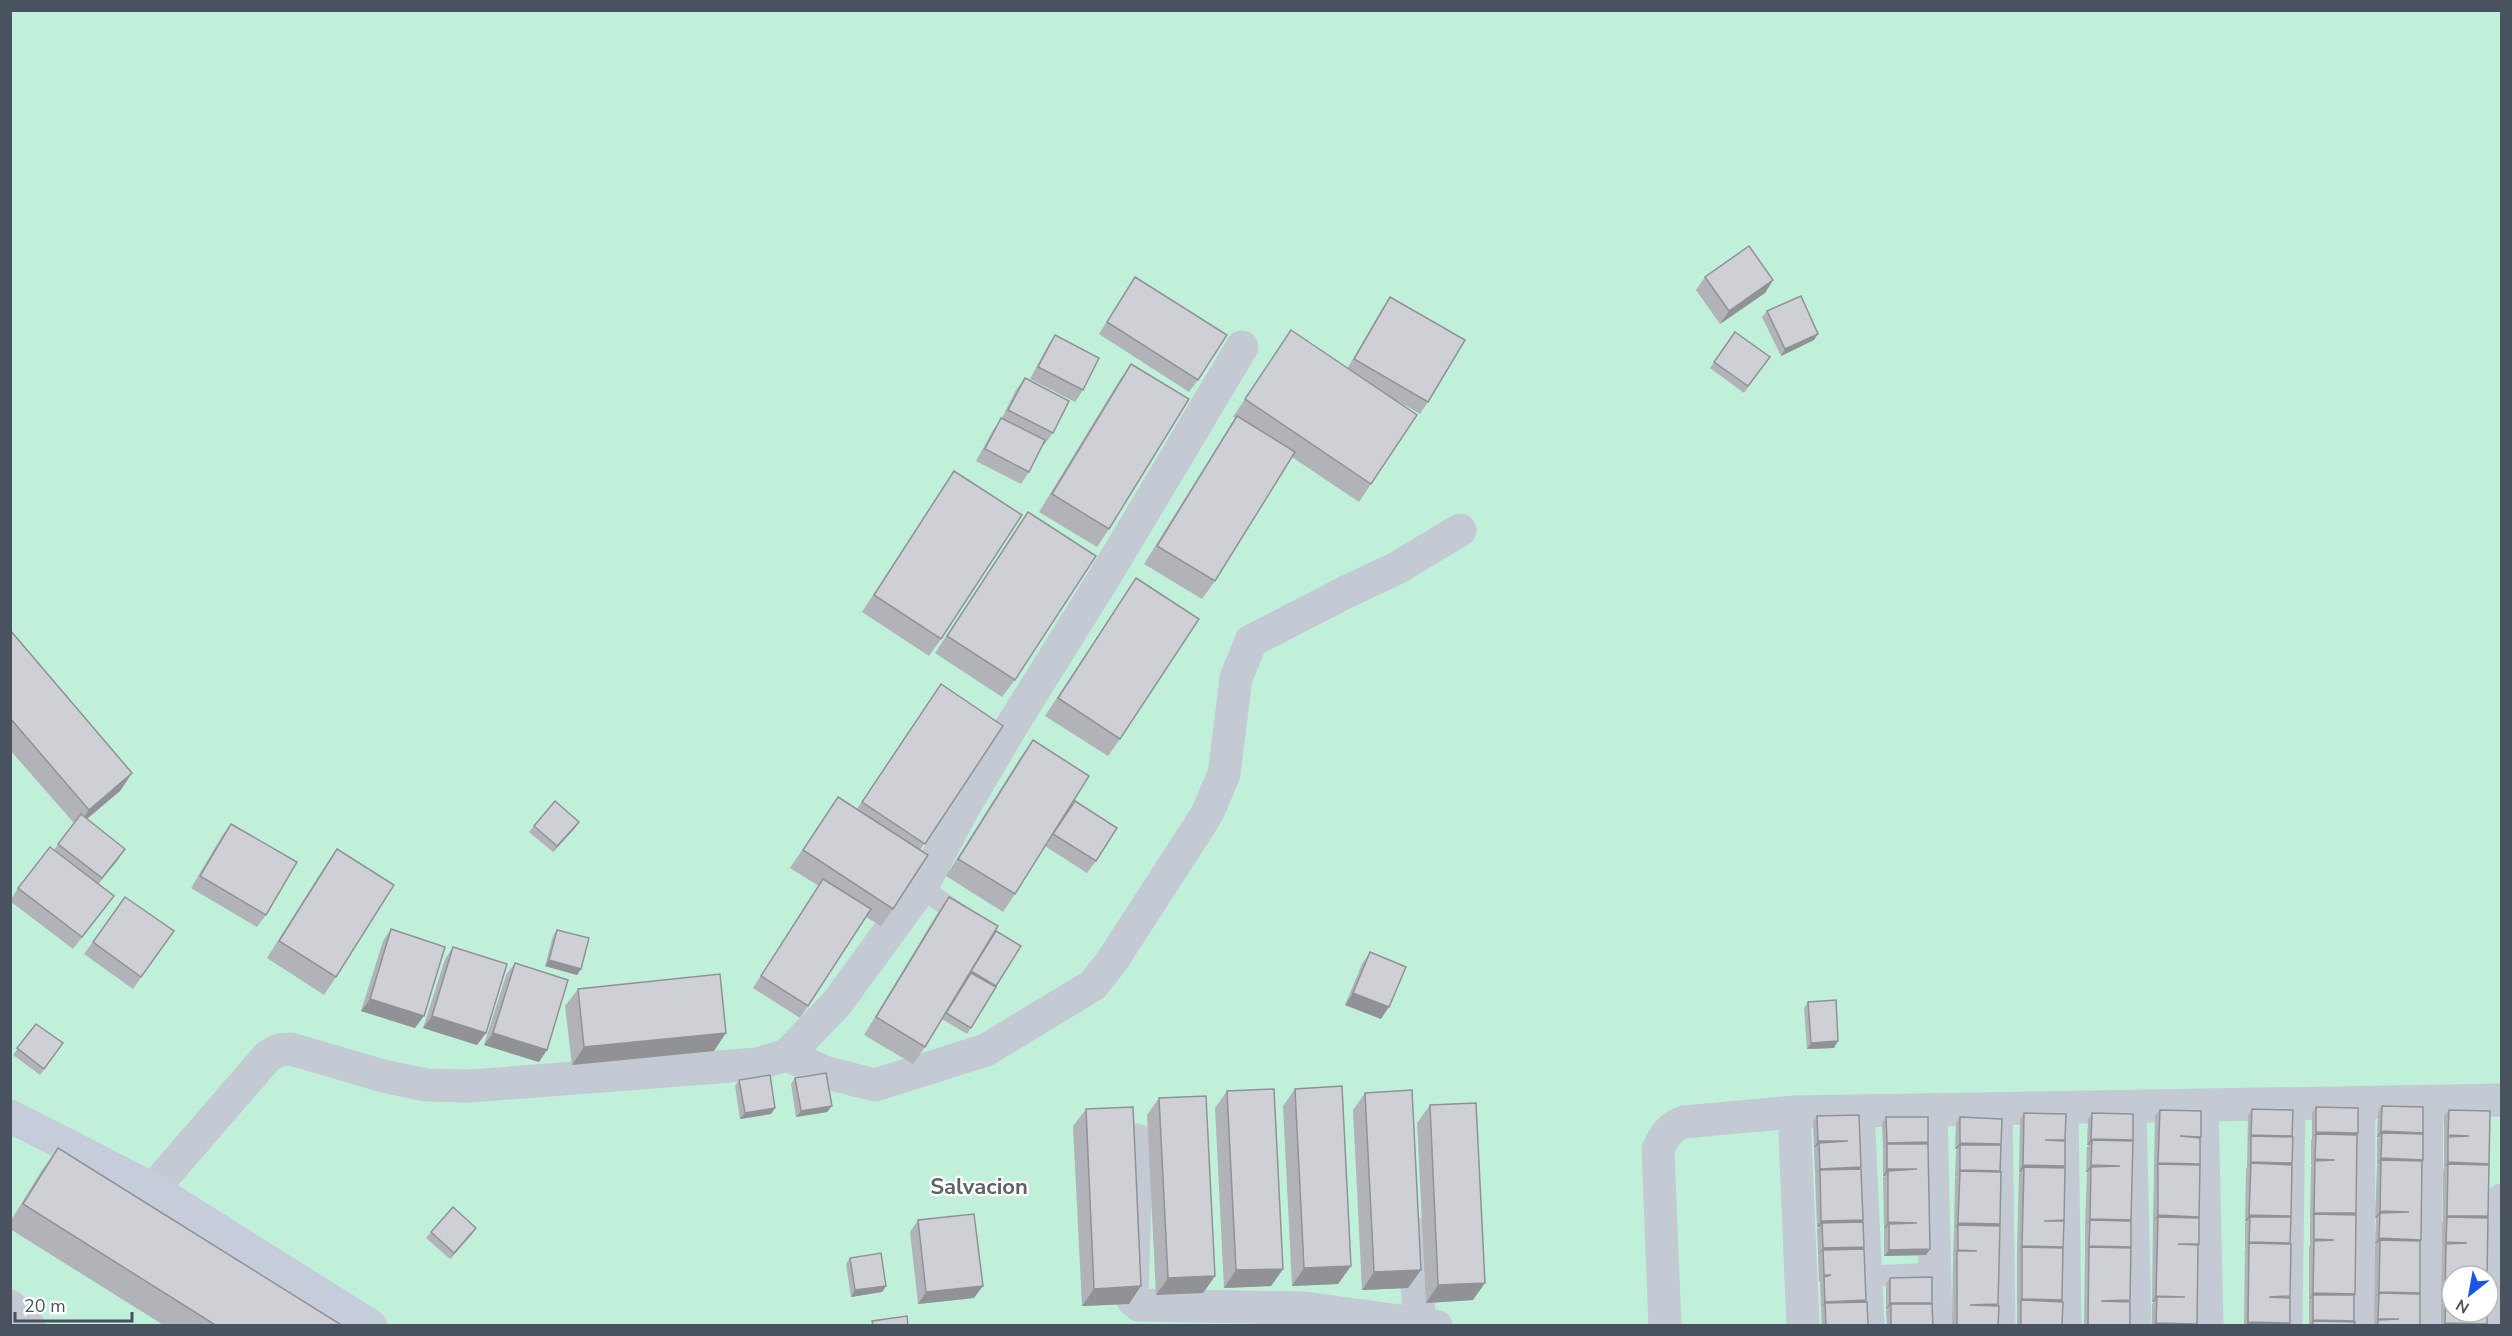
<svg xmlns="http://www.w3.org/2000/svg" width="2512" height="1336" font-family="'Nunito Sans',sans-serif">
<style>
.green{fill:#c1f0da;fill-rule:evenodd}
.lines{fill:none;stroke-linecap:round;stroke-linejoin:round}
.service{stroke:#c3cad3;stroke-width:21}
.minor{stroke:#c3cad3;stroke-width:33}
.secondary{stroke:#c5ccda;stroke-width:33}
.wall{fill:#b1b3b8}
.shaded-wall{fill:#909296}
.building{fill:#ced0d6;stroke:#909296;stroke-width:1.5}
.labels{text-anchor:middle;stroke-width:4.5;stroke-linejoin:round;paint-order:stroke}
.quarter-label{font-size:22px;font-weight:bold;fill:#5e6167;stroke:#fff}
</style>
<rect width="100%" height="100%" fill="#f4f2f2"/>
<!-- green -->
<path class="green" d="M10,11H2501V1325H11ZM2452,1276H2488V1312H2452Z"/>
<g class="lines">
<!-- service -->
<g class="service">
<path d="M921,888L968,920"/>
<path d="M2136,1107L2141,1326"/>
<path d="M2002,1108L2005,1326"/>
<path d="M2068,1108L2071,1326"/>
<path d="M1864,1111L1874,1326"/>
<path d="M1872,1276L1935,1273"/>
<path d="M2292,1326L2295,1103"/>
<path d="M2431,1326L2433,1101"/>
</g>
<!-- minor -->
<g class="minor">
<path d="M787,1055L827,1073L875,1085L986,1050L1093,985L1112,961L1207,814L1224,774L1236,678L1251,641L1346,592L1397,568L1460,530"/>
<path d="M2202,1105L2207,1326"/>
<path d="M1931,1110L1936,1326"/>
<path d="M1794,1112L1803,1326"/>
<path d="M1137,1140L1132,1294L1133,1300L1139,1305L1305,1308L1436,1326"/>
<path d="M153,1189L268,1056L279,1050L291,1049L383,1076L426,1085L470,1086L757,1064L787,1055L837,1003L921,888L963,809L1011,727L1107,573L1242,347"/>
<path d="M1413,1232L1420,1323"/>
<path d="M10,1306L29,1326"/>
<path d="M1665,1326L1658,1150C1663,1137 1670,1126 1684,1122L1794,1112L2502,1100"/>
<path d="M2358,1326L2359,1103"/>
<path d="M2499,1326L2502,1200"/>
</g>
<!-- secondary -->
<path class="secondary" d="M10,1116L153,1189L371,1326"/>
</g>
<!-- wall -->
<g class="wall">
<path d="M1135,277L1198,380L1189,392L1099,334Z"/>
<path d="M1705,277L1773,280L1765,293L1720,324L1696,290Z"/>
<path d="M1390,297L1428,402L1420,414L1387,395L1371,484L1359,502L1292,457L1215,581L1202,599L1144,564L1225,434L1235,418L1233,417L1291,330L1347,369L1382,309Z"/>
<path d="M1767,311L1814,340L1781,356L1762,317Z"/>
<path d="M1735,332L1770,357L1744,393L1710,368Z"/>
<path d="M1055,335L1083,390L1075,402L1030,379L1047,347Z"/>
<path d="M1131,364L1109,529L1097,547L1039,512L1119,381Z"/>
<path d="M1025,378L1053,433L1044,445L1043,444L1029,472L1021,484L976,461L993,430L1002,418L1016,390Z"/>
<path d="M954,471L941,639L929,656L862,612Z"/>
<path d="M1028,512L1015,680L1002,697L935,653Z"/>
<path d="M1136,578L1120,739L1108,756L1045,716Z"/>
<path d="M10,630L132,773L120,791L87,819L125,849L98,884L105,908L73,949L10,901L18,888L54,850L74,823L10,750Z"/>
<path d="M941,684L1003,726L920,850L893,909L881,926L866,917L800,1018L753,988L819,886L790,868L838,797L857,809Z"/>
<path d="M1033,740L1015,894L1003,912L946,876L1020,758Z"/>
<path d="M1075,801L1096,861L1087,873L1045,846Z"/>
<path d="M231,824L266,915L257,927L191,888L222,836Z"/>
<path d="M534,826L575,828L553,852L529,832Z"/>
<path d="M337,849L336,977L324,995L267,958L325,866Z"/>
<path d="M125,897L174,931L133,989L84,954Z"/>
<path d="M949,897L976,963L1021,946L967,1034L942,1019L925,1047L913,1064L864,1035L937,914Z"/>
<path d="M391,929L415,1028L361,1011L383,941Z"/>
<path d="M557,930L581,969L577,975L545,966L553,936Z"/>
<path d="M453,947L486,1033L477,1045L423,1028L445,959Z"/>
<path d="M1370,952L1381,1019L1345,1005L1362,964Z"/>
<path d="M515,963L539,1062L484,1045L506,975Z"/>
<path d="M578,989L714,1051L572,1065L565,1006Z"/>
<path d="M1808,1002L1834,1048L1807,1049L1804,1008Z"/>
<path d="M36,1024L63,1043L40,1075L13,1055Z"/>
<path d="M795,1078L832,1106L827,1112L796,1117L791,1084Z"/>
<path d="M739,1080L775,1108L771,1114L740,1119L735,1086Z"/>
<path d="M1295,1089L1351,1266L1338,1284L1292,1286L1283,1106Z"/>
<path d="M1227,1091L1283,1269L1271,1286L1224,1288L1215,1108Z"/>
<path d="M1365,1093L1421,1270L1408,1288L1362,1290L1353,1110Z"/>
<path d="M1159,1098L1215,1276L1203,1293L1156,1295L1147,1115Z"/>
<path d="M1430,1105L1473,1300L1426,1303L1417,1123Z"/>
<path d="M2382,1106L2422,1134L2423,1160L2422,1161L2421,1240L2420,1241V1293L2378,1326H2374L2375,1246L2376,1244H2375L2376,1219L2377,1218H2375L2377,1166L2378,1164H2377V1139L2378,1137H2377L2378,1112Z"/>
<path d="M2316,1107L2357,1135L2353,1322L2354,1326H2309V1301L2310,1299H2309V1247L2310,1246V1220L2311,1219H2310L2311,1167L2312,1165H2311V1140L2312,1139V1113Z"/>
<path d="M1086,1109L1129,1304L1082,1306L1073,1126Z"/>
<path d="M2252,1109L2291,1137L2292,1163L2291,1165L2289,1244L2290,1296L2289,1298V1326H2244L2245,1250L2246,1248H2245V1223L2247,1221H2245L2246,1169L2247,1168L2248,1115Z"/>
<path d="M2160,1110L2200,1138V1164L2199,1165V1217L2197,1218L2199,1244L2198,1245L2197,1324L2196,1326H2152V1304L2154,1302H2152L2153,1223L2154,1222H2153L2155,1116Z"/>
<path d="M2449,1110L2489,1164L2488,1165L2487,1218L2452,1276L2486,1326H2441V1304L2443,1302H2441L2442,1250L2443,1249H2442V1223L2443,1222V1170L2444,1168V1143L2445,1142H2444V1116Z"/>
<path d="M2024,1113L2065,1140L2064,1141L2062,1248V1300L2061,1302L2062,1326H2017V1306L2018,1305H2017V1253L2018,1252H2017L2019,1173L2021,1172H2019L2020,1119Z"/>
<path d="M2092,1113L2132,1141L2131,1247L2130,1248L2129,1302L2130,1326H2084L2085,1253L2086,1252H2085V1226L2086,1225H2085L2087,1173L2088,1172H2086L2087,1147L2089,1145H2087L2088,1119Z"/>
<path d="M1817,1116L1859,1169L1866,1300L1865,1302L1868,1326H1822L1821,1310L1822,1308H1821L1820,1283L1821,1281L1819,1282L1818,1256L1819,1255H1818L1817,1229L1819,1227H1817L1815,1176L1816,1175H1815L1814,1149L1816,1147L1814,1148L1813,1122Z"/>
<path d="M1886,1117L1928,1142L1927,1144L1926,1255L1884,1256V1230L1885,1229H1884L1883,1177L1885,1176H1883V1150L1884,1149H1883L1882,1123Z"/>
<path d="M1960,1117L2000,1145L1997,1306L1998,1326H1952L1953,1257L1954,1256H1953L1954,1231L1955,1229H1954L1955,1178L1956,1176H1955L1956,1151L1957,1149H1955L1956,1123Z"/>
<path d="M58,1148L343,1326H165L10,1229V1222L42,1170Z"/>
<path d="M918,1220L974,1298L918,1304L910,1232Z"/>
<path d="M431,1232L472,1234L450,1259L426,1238Z"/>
<path d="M850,1258L886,1286L882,1292L851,1297L846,1264Z"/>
<path d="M1890,1278L1932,1303L1931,1304L1933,1326H1887L1886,1311L1887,1309H1886V1284Z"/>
</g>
<!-- shaded-wall -->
<g class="shaded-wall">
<path d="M1773,280L1765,293L1720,324L1729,311Z"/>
<path d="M1818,334L1814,340L1781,356L1785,349Z"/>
<path d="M132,773L120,791L77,827L89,810Z"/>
<path d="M579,822L575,828L553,852L557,846Z"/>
<path d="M125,849L117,861L93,890L102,878Z"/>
<path d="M549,960L581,969L577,975L545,966Z"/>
<path d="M1353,993L1389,1007L1381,1019L1345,1005Z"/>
<path d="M370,999L424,1016L415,1028L361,1011Z"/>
<path d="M432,1016L486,1033L477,1045L423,1028Z"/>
<path d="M493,1033L547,1050L539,1062L484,1045Z"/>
<path d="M726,1033L714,1051L572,1065L584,1047Z"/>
<path d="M1838,1041L1834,1048L1807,1049L1811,1043Z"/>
<path d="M832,1106L827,1112L796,1117L801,1111Z"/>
<path d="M775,1108L771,1114L740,1119L745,1113Z"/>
<path d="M2381,1131L2423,1133L2418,1139L2382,1133L2378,1137H2377Z"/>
<path d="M2316,1132L2358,1133L2353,1140L2316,1134L2312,1139Z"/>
<path d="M2251,1135L2292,1136L2288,1142L2251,1136L2247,1141Z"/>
<path d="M2091,1139L2133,1140L2129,1146L2092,1140L2089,1145H2087Z"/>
<path d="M1818,1141H1848L1819,1143L1816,1147L1814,1148Z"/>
<path d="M1928,1142L1924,1148L1887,1144L1883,1149L1887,1143Z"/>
<path d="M1960,1143L2001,1144L1997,1150L1960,1145L1957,1149H1955Z"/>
<path d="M2381,1158L2423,1160L2418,1166L2381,1160L2377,1164Z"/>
<path d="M2251,1162L2292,1163L2288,1169L2251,1163L2247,1168Z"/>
<path d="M2448,1162L2489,1164L2485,1170L2448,1164L2444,1168Z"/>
<path d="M2158,1163L2200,1164L2196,1170L2158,1164L2154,1169Z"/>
<path d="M2023,1165L2065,1166L2061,1173L2024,1167L2021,1172H2019Z"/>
<path d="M2091,1165L2120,1166L2091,1167L2088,1172H2086Z"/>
<path d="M1861,1167L1856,1173L1820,1170L1815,1175L1820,1169Z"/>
<path d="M1887,1169H1917L1888,1171L1885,1176H1883Z"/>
<path d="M1960,1170L2000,1171L1996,1177L1960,1171L1955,1176Z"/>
<path d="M2380,1211L2409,1212L2380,1213L2377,1218H2375Z"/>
<path d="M2314,1213H2356L2351,1220L2314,1214L2310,1219Z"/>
<path d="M2158,1215L2199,1217L2194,1223L2158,1217L2153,1222Z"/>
<path d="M2249,1215L2291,1216L2287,1222L2250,1217L2247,1221H2245Z"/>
<path d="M2447,1216H2488L2484,1222L2447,1217L2443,1222Z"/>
<path d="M2090,1219L2131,1220L2127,1226L2090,1220L2085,1225Z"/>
<path d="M1863,1220L1859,1226L1822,1223L1819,1227H1817L1821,1221Z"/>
<path d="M1888,1222L1917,1223L1889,1224L1885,1229H1884Z"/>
<path d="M1958,1223L2000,1224L1995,1230L1958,1225L1954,1229Z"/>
<path d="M476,1228L472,1234L450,1259L454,1253Z"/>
<path d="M2379,1238L2421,1240L2416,1246L2380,1240L2376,1244H2375Z"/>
<path d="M2249,1242L2290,1243L2286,1249L2249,1243L2245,1248Z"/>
<path d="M2022,1246L2063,1247L2059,1253L2022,1247L2017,1252Z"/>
<path d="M2089,1246L2131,1247L2127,1253L2089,1247L2085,1252Z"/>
<path d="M1864,1247L1860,1253L1823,1250L1818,1255L1823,1248Z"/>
<path d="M1930,1249L1926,1255L1884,1256L1889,1250Z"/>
<path d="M1351,1266L1338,1284L1292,1286L1304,1268Z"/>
<path d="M1283,1269L1271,1286L1224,1288L1236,1270Z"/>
<path d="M1421,1270L1408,1288L1362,1290L1374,1272Z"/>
<path d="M1215,1276L1203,1293L1156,1295L1168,1278Z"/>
<path d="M1485,1283L1473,1300L1426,1303L1438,1285Z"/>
<path d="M886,1286L882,1292L851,1297L855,1290Z"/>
<path d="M983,1286L974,1298L918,1304L926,1292Z"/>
<path d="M1141,1286L1129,1304L1082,1306L1094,1289Z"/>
<path d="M2379,1292L2420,1293L2416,1299L2379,1293L2374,1298Z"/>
<path d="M2313,1293L2355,1294L2350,1300L2313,1295L2310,1299H2309Z"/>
<path d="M2156,1296L2185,1297H2157L2154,1302H2152Z"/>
<path d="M2445,1296H2452V1302L2446,1298L2443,1302H2441Z"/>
<path d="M2022,1299L2062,1300L2058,1306L2021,1300L2017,1305Z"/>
<path d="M1866,1300L1862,1306L1825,1303L1821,1308L1825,1302Z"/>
<path d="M1890,1303H1932L1927,1309L1891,1304L1887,1309H1886Z"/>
<path d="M2313,1320L2354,1321L2351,1326L2313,1321L2309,1326Z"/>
<path d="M2248,1322L2290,1323L2288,1326L2248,1324L2247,1326H2246Z"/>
<path d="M2156,1323L2197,1324L2196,1326L2156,1324L2154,1326Z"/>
<path d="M2445,1323L2487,1324L2485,1326L2445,1324L2444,1326Z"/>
</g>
<!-- building -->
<g class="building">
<path d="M1749,246L1773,280L1729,311L1705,277Z"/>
<path d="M1135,277L1227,335L1198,380L1107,322Z"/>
<path d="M1801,296L1818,334L1785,349L1767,311Z"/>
<path d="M1390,297L1465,340L1428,402L1354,359Z"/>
<path d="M1291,330L1417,415L1371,484L1245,399Z"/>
<path d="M1735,332L1770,357L1748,386L1714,362Z"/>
<path d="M1055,335L1099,358L1083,390L1038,367Z"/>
<path d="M1131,364L1189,399L1109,529L1052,494Z"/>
<path d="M1025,378L1069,401L1053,433L1008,410Z"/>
<path d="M1237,416L1295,452L1215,581L1157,546Z"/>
<path d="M1001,418L1045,440L1029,472L985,449Z"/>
<path d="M954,471L1022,515L941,639L874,595Z"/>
<path d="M1028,512L1096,556L1015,680L947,636Z"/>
<path d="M1136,578L1199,619L1120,739L1058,698Z"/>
<path d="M10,630L132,773L89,810L10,718Z"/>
<path d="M941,684L1003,726L925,844L862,802Z"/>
<path d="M1033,740L1089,776L1015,894L958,859Z"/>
<path d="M838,797L928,855L893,909L803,850Z"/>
<path d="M555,801L579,822L557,846L534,826Z"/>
<path d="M1075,801L1117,828L1096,861L1053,834Z"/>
<path d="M81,814L125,849L102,878L58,844Z"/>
<path d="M231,824L297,862L266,915L200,876Z"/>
<path d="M50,847L114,896L82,937L18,888Z"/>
<path d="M337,849L394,885L336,977L279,941Z"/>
<path d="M823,879L871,909L808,1006L761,976Z"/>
<path d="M125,897L174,931L141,977L93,942Z"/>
<path d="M949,897L998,926L925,1047L876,1017Z"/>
<path d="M391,929L445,947L424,1016L370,999Z"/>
<path d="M557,930L589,938L581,969L549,960Z"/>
<path d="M996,931L1021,946L996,986L971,971Z"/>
<path d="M453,947L507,964L486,1033L432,1016Z"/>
<path d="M1370,952L1406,967L1389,1007L1353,993Z"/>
<path d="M515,963L568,980L547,1050L493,1033Z"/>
<path d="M971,973L996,987L971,1028L946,1013Z"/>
<path d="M720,974L726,1033L584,1047L578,989Z"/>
<path d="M1836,1000L1838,1041L1811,1043L1808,1002Z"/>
<path d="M36,1024L63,1043L44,1069L17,1048Z"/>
<path d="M826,1073L832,1106L801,1111L795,1078Z"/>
<path d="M770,1075L775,1108L745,1113L739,1080Z"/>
<path d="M1342,1086L1351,1266L1304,1268L1295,1089Z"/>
<path d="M1274,1089L1283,1269L1236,1270L1227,1091Z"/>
<path d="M1412,1090L1421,1270L1374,1272L1365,1093Z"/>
<path d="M1206,1096L1215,1276L1168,1278L1159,1098Z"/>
<path d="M1476,1103L1485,1283L1438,1285L1430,1105Z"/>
<path d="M2382,1106L2423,1107V1133L2381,1131Z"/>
<path d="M1133,1107L1141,1286L1094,1289L1086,1109Z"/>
<path d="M2316,1107L2358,1108V1133L2316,1132Z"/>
<path d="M2252,1109L2293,1110L2292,1136L2251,1135Z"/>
<path d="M2160,1110L2201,1111V1137L2180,1136L2200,1138V1164L2158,1163Z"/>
<path d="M2449,1110L2490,1111L2489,1164L2448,1162V1137L2469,1136L2448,1135Z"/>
<path d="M2024,1113L2066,1114L2065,1140H2045L2065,1141V1166L2023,1165Z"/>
<path d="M2092,1113L2133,1114V1140L2091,1139Z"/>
<path d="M1859,1115L1861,1167L1820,1169L1819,1143L1848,1141H1818L1817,1116Z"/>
<path d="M1886,1117H1928V1142L1887,1143Z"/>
<path d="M1960,1117L2002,1119L2001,1144L1960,1143Z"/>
<path d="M2382,1133L2423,1134V1160L2381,1158Z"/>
<path d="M2316,1134L2357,1135L2356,1213H2314L2315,1161L2335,1160L2315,1159Z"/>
<path d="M2251,1136L2293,1137L2292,1163L2251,1162Z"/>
<path d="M2092,1140L2133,1141L2131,1220L2090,1219L2091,1167L2120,1166L2091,1165Z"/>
<path d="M1887,1144H1928L1930,1249L1889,1250V1224L1917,1223L1888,1222V1171L1917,1169H1887Z"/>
<path d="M1960,1145H2001L2000,1171L1960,1170Z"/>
<path d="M58,1148L343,1326H217L23,1204Z"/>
<path d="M2381,1160L2422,1161L2421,1240L2379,1238L2380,1213L2409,1212L2380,1211Z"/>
<path d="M2251,1163L2292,1165L2291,1216L2249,1215Z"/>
<path d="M2158,1164L2200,1165L2199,1217L2158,1215Z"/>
<path d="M2448,1164L2489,1165L2488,1216H2447Z"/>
<path d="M2024,1167L2065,1168L2064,1220L2044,1221H2064L2063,1247L2022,1246Z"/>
<path d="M1861,1169L1863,1220L1821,1221L1820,1170Z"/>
<path d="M1960,1171L2001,1172L2000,1224L1958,1223Z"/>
<path d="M453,1207L476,1228L454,1253L431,1232Z"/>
<path d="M974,1214L983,1286L926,1292L918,1220Z"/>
<path d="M2314,1214L2356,1215L2355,1294L2313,1293L2314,1241L2334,1240L2314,1239Z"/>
<path d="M2158,1217L2199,1218V1244H2178L2198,1245L2197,1324L2156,1323L2157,1297H2185L2156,1296Z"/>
<path d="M2250,1217H2291L2290,1243L2249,1242Z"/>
<path d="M2447,1217L2488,1218L2487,1276H2452V1296H2445L2446,1244L2467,1243L2446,1242Z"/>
<path d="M2090,1220L2131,1221V1247L2089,1246Z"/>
<path d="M1863,1222L1864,1247L1823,1248L1822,1223Z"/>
<path d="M1958,1225L2000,1226L1998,1304L1970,1305L1999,1306L1998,1326H1957V1251H1977L1958,1250Z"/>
<path d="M2380,1240L2420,1241V1293L2379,1292Z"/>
<path d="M2249,1243L2291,1244L2290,1296L2269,1297L2290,1298V1323L2248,1322Z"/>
<path d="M2022,1247L2063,1248L2062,1300L2022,1299Z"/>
<path d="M2089,1247L2131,1248L2130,1300L2101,1301L2130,1302V1326H2088Z"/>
<path d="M1864,1249L1866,1300L1825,1302L1824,1277L1831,1275H1824L1823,1250Z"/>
<path d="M881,1253L886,1286L855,1290L850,1258Z"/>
<path d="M1932,1277V1303H1890V1278Z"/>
<path d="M2379,1293L2420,1294V1326H2378V1320L2399,1319H2378Z"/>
<path d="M2313,1295H2354V1321L2313,1320Z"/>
<path d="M2446,1298H2452V1312H2487V1324L2445,1323Z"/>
<path d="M2021,1300L2063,1302L2062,1326H2021Z"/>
<path d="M1867,1302L1868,1326H1826L1825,1303Z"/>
<path d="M1891,1304H1932L1933,1326H1891Z"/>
<path d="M907,1316L908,1326H873L872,1321Z"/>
<path d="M2313,1321L2355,1322L2354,1326H2313Z"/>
<path d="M2156,1324L2192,1326H2156Z"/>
<path d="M2248,1324L2289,1325V1326H2248Z"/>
<path d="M2445,1324L2486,1325L2445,1326Z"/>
</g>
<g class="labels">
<!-- quarter labels -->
<g class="quarter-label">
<text x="979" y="1194">Salvacion</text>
</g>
</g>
<!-- border -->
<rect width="2512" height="1336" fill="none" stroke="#49525f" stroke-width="24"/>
<!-- north arrow -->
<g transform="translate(2470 1294) rotate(211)"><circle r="28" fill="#ffffff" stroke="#b6babf" stroke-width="1.5"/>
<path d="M0-4.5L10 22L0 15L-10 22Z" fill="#1955e6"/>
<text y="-9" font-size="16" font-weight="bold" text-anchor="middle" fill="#49525f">N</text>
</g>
<!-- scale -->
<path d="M15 1312v9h117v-9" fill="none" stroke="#49525f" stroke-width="3"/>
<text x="24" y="1312" font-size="18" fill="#49525f" stroke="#ffffff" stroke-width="4.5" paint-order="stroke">20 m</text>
</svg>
